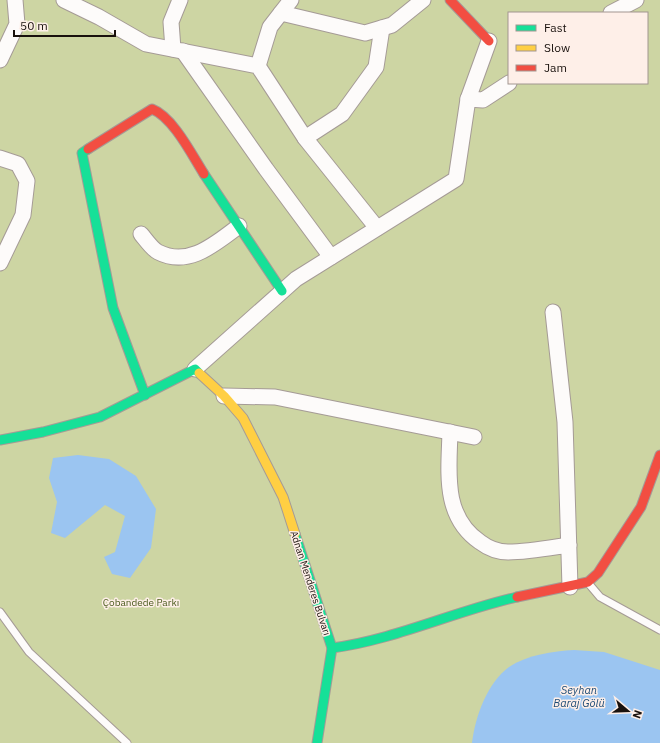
<svg xmlns="http://www.w3.org/2000/svg" width="660" height="743" font-family="'IBM Plex Sans',sans-serif">
<style>
.green{fill:#cdd5a3;fill-rule:evenodd}
.water{fill:#9bc5f1}
.lines{fill:none;stroke-linecap:round;stroke-linejoin:round}
.lane-casing{stroke:#a59b96;stroke-width:9}
.street-casing{stroke:#a59b96;stroke-width:17}
.fast-casing{stroke:#a59b96;stroke-width:11}
.slow-casing{stroke:#a59b96;stroke-width:11}
.jam-casing{stroke:#a59b96;stroke-width:11}
.lane{stroke:#fdfbfa;stroke-width:7}
.street{stroke:#fdfbfa;stroke-width:15}
.fast{stroke:#16e098;stroke-width:9}
.slow{stroke:#ffcf43;stroke-width:9}
.jam{stroke:#f24e42;stroke-width:9}
.labels{text-anchor:middle;stroke-width:3;stroke-linejoin:round;paint-order:stroke}
.street-label{font-size:10px;fill:#19110d;stroke:#feefe8}
.park-label{font-size:10px;fill:#4b5b1e;stroke:#feefe8}
.water-label{font-size:11px;font-style:italic;fill:#1d4b76;stroke:#feefe8}
</style>
<rect width="100%" height="100%" fill="#f0e2dc"/>
<!-- green -->
<path class="green" d="M0,0H660V743H0ZM509,13H647V83H509Z"/>
<!-- water -->
<g class="water">
<path d="M78,455L109,459L136,476L156,509L151,548L130,578L112,574L104,557L115,552L125,516L105,505L65,538L51,533L57,502L49,478L53,458Z"/>
<path d="M574,650L604,652L660,670V743H472C475,717 487,683 509,667C527,655 553,651 574,650Z"/>
</g>
<g class="lines">
<defs>
<g id="lane">
<path d="M589,584L600,597L660,630"/>
<path d="M0,612L29,652L127,743"/>
</g>
<g id="street">
<path d="M64,0L99,17L146,44L258,66L305,138L377,228"/>
<path d="M281,13L365,33L392,25L423,0"/>
<path d="M611,13L636,0"/>
<path d="M173,49L171,22L180,0"/>
<path d="M183,51L266,169L331,257"/>
<path d="M0,60L17,24L15,0"/>
<path d="M258,66L270,27L291,0"/>
<path d="M468,99L483,100L509,83"/>
<path d="M305,138L342,114L376,67L382,28"/>
<path d="M0,158L18,164L27,181L23,215L0,263"/>
<path d="M141,234C146,240 152,249 158,252C189,268 216,243 239,226"/>
<path d="M553,312L565,422L570,587"/>
<path d="M195,369L296,279L456,179L468,99L489,41"/>
<path d="M224,396L275,397L474,437"/>
<path d="M450,432C449,471 442,516 480,542C488,548 496,552 508,552C528,552 549,548 569,545"/>
</g>
<g id="fast">
<path d="M88,149L82,153L113,308L145,395"/>
<path d="M204,174L282,291"/>
<path d="M0,440L43,432L100,417L195,369L199,373"/>
<path d="M295,534L332,648L317,743"/>
<path d="M332,648C394,640 455,611 517,597"/>
</g>
<path id="slow" d="M199,373L224,396L243,418L283,497L295,534"/>
<g id="jam">
<path d="M450,0L489,41"/>
<path d="M88,149L152,109C173,117 192,155 204,174"/>
<path d="M517,597L588,582L598,573L641,507L660,455"/>
</g>
</defs>
<!-- lane casing -->
<use href="#lane" class="lane-casing"/>
<!-- street casing -->
<use href="#street" class="street-casing"/>
<!-- fast casing -->
<use href="#fast" class="fast-casing"/>
<!-- slow casing -->
<use href="#slow" class="slow-casing"/>
<!-- jam casing -->
<use href="#jam" class="jam-casing"/>
<!-- lane -->
<use href="#lane" class="lane"/>
<!-- street -->
<use href="#street" class="street"/>
<!-- fast -->
<use href="#fast" class="fast"/>
<!-- slow -->
<use href="#slow" class="slow"/>
<!-- jam -->
<use href="#jam" class="jam"/>
</g>
<g class="labels">
<!-- street labels -->
<g class="street-label">
<text transform="translate(311 583) rotate(72)" y="4">Adnan Menderes Bulvarı</text>
</g>
<!-- park labels -->
<g class="park-label">
<text x="141" y="606">Çobandede Parkı</text>
</g>
<!-- water labels -->
<g class="water-label">
<text x="579" y="694">Seyhan<tspan x="579" dy="13">Baraj Gölü</tspan></text>
</g>
</g>
<!-- legend -->
<rect x="508" y="12" width="140" height="72" fill="#feefe8" stroke="#a29690"/>
<rect x="516" y="25" width="20" height="6" fill="#16e098" stroke="#a29690"/>
<text x="544" y="32" font-size="12" fill="#19110d">Fast</text>
<rect x="516" y="45" width="20" height="6" fill="#ffcf43" stroke="#a29690"/>
<text x="544" y="52" font-size="12" fill="#19110d">Slow</text>
<rect x="516" y="65" width="20" height="6" fill="#f24e42" stroke="#a29690"/>
<text x="544" y="72" font-size="12" fill="#19110d">Jam</text>
<!-- north arrow -->
<g transform="translate(628 711) rotate(109)" stroke="#feefe8" stroke-width="3" paint-order="stroke">
<path d="M0-3L7 15L0 10L-7 15Z" fill="#19110d"/>
<text y="-6" font-size="11" font-weight="bold" text-anchor="middle" fill="#19110d">N</text>
</g>
<!-- scale -->
<path d="M14 30v6h101v-6" fill="none" stroke="#19110d" stroke-width="2"/>
<text x="20" y="30" font-size="12" fill="#19110d" stroke="#feefe8" stroke-width="3" paint-order="stroke">50 m</text>
</svg>
